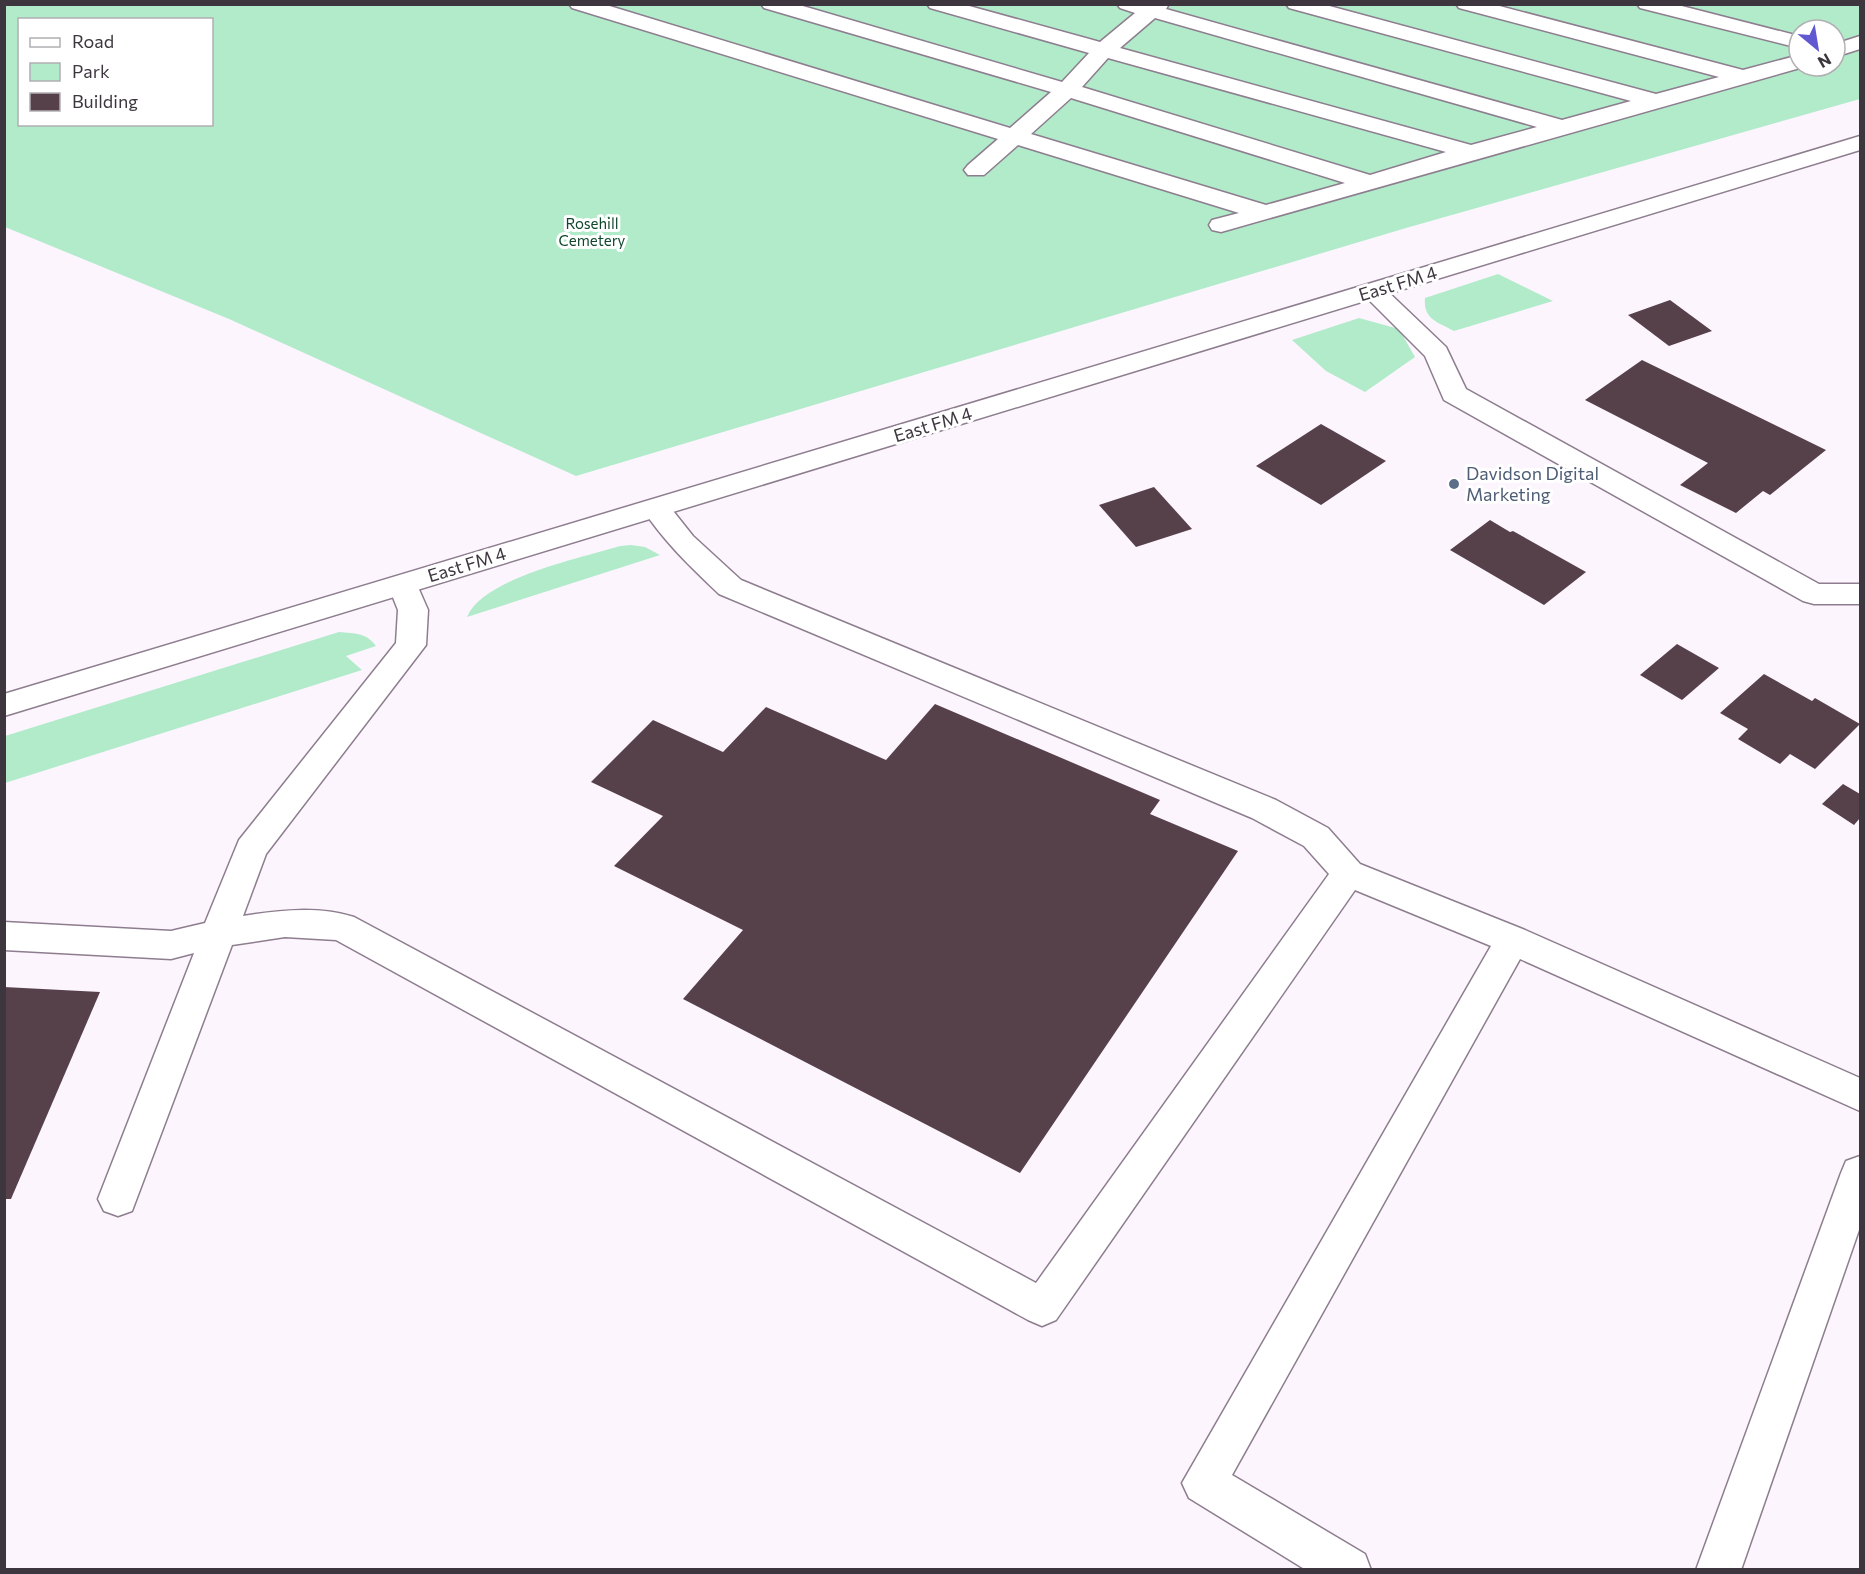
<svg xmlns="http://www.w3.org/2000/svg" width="1865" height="1574" font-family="Commissioner,sans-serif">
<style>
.green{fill:#b1ebca;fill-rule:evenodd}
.building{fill:#56414b}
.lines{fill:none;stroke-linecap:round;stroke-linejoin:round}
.minor-casing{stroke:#8d7d8f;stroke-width:3}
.major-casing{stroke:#8d7d8f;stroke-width:3}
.minor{fill:#fff;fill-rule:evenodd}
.major{fill:#fff;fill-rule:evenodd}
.service-dot{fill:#5c6f8a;stroke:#fff;stroke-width:2}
.labels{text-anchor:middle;stroke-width:6;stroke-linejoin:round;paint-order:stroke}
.far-park-label{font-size:15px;fill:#10462e;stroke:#fff}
.street-label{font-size:18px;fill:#3d363e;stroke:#fff}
.service-label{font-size:18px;fill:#4e5e75;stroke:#fff;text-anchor:start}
</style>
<rect width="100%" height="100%" fill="#fdf5fe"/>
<!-- green -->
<g class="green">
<path d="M4,5H1860V99L1406,228L576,476L229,319L5,227ZM20,20H212V124H20ZM1799,30H1835V66H1799Z"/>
<path d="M1498,274L1553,301L1454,331C1437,322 1423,319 1425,298Z"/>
<path d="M1359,318L1399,329L1415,357L1365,392L1326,371L1292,340Z"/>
<path d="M631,545L645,547L660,555L467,617C483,578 581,558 620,546Z"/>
<path d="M339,632C355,634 366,632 376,646L346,656L362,670L5,783V736Z"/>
</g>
<!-- building -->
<g class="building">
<path d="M1670,300L1712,331L1669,346L1628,315Z"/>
<path d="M1642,360L1826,450L1770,495L1763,491L1736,513L1680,485L1708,463L1585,400Z"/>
<path d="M1321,424L1386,461L1321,505L1256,466Z"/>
<path d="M1154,487L1192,529L1136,547L1099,505Z"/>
<path d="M1490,520L1510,532L1513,531L1586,572L1544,605L1450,550Z"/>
<path d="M1677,644L1719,668L1682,700L1640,675Z"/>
<path d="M1764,674L1812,701L1815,698L1860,724L1815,769L1790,754L1780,764L1738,739L1748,729L1720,713Z"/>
<path d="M935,704L1160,800L1150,814L1238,851L1020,1173L683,999L743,930L614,866L663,816L591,782L653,720L723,752L766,707L886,760Z"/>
<path d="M1843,784L1860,794V818L1854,825L1822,804Z"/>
<path d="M4,987L100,992L11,1199H4Z"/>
</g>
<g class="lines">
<defs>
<g id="minor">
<path d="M569,4H603L1010,128L1051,92L764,8L761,4H796L1062,82L1089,53L930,8L927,4H962L1100,42L1135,13L1120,8L1117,4H1169L1166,9L1562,120L1631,101L1289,8L1286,4H1322L1656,94L1719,77L1459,8L1456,4H1492L1743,70L1799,55V66H1807L1221,232L1212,230L1209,225L1212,220L1239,213L1018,145L984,175H968L964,170L968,165L998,139L572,8ZM1155,18L1537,127L1471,145L1120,48ZM1108,58L1446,152L1370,175L1082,87ZM1071,98L1345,183L1266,205L1031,134Z"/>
<path d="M1637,4H1674L1799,36V48L1640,8Z"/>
<path d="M1860,36V49L1835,57V44Z"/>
<path d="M1374,284L1383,287L1446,347L1466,389L1819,584H1860V604H1814L1803,601L1444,400L1425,356L1361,292L1365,287Z"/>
<path d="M656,499L666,502L693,536L741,580L1276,800L1328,828L1360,864L1525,930L1860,1078V1111L1520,959L1232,1475L1365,1554L1371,1570H1306L1189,1498L1182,1483L1491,946L1355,890L1056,1320L1042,1326L1028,1320L336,940L285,937L232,945L132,1211L118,1216L104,1211L98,1199L194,953L171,959L4,950V922L171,931L205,923L239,840L396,643L398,610L388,585L392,578L403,575L414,578L428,610L426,645L266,854L243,916C280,910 319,906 354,917L1036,1283L1329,874L1304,846L1252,818L719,594C691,567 663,541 642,508L646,502Z"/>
<path d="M1860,1156V1227L1741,1570H1696L1841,1173L1846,1161Z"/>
</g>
<path id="major" d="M1860,136V150L4,716V694Z"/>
</defs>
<!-- minor casing -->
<use href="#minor" class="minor-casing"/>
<!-- major casing -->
<use href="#major" class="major-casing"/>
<!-- minor -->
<use href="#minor" class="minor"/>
<!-- major -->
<use href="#major" class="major"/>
</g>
<!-- markers -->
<circle class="service-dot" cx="1454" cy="484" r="6"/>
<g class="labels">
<!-- far-park labels -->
<g class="far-park-label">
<text x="592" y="229">Rosehill<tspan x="592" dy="17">Cemetery</tspan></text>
</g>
<!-- street labels -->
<g class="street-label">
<text transform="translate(1398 284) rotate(-17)" y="6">East FM 4</text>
<text transform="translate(933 425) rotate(-17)" y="6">East FM 4</text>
<text transform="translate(467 565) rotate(-17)" y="6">East FM 4</text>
</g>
<!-- service labels -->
<g class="service-label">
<text x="1466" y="480">Davidson Digital<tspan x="1466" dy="21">Marketing</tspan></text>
</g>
</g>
<!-- border -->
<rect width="1865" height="1574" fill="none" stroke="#3d363e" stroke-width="12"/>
<!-- legend -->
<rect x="18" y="18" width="195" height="108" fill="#ffffff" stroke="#b1afb2" stroke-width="1.5"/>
<rect x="30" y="38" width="30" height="9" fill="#ffffff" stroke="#b1afb2" stroke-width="1.5"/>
<text x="72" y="48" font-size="18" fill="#3d363e">Road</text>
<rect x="30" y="63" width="30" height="18" fill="#b1ebca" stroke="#b1afb2" stroke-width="1.5"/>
<text x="72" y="78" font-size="18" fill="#3d363e">Park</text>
<rect x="30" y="93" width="30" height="18" fill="#56414b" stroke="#b1afb2" stroke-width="1.5"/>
<text x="72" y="108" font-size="18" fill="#3d363e">Building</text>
<!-- north arrow -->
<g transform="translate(1817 48) rotate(150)"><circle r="28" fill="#ffffff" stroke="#b1afb2" stroke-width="1.5"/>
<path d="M0-4.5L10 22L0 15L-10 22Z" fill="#6058d1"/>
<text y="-9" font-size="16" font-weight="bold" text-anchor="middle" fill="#3d363e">N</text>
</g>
</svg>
